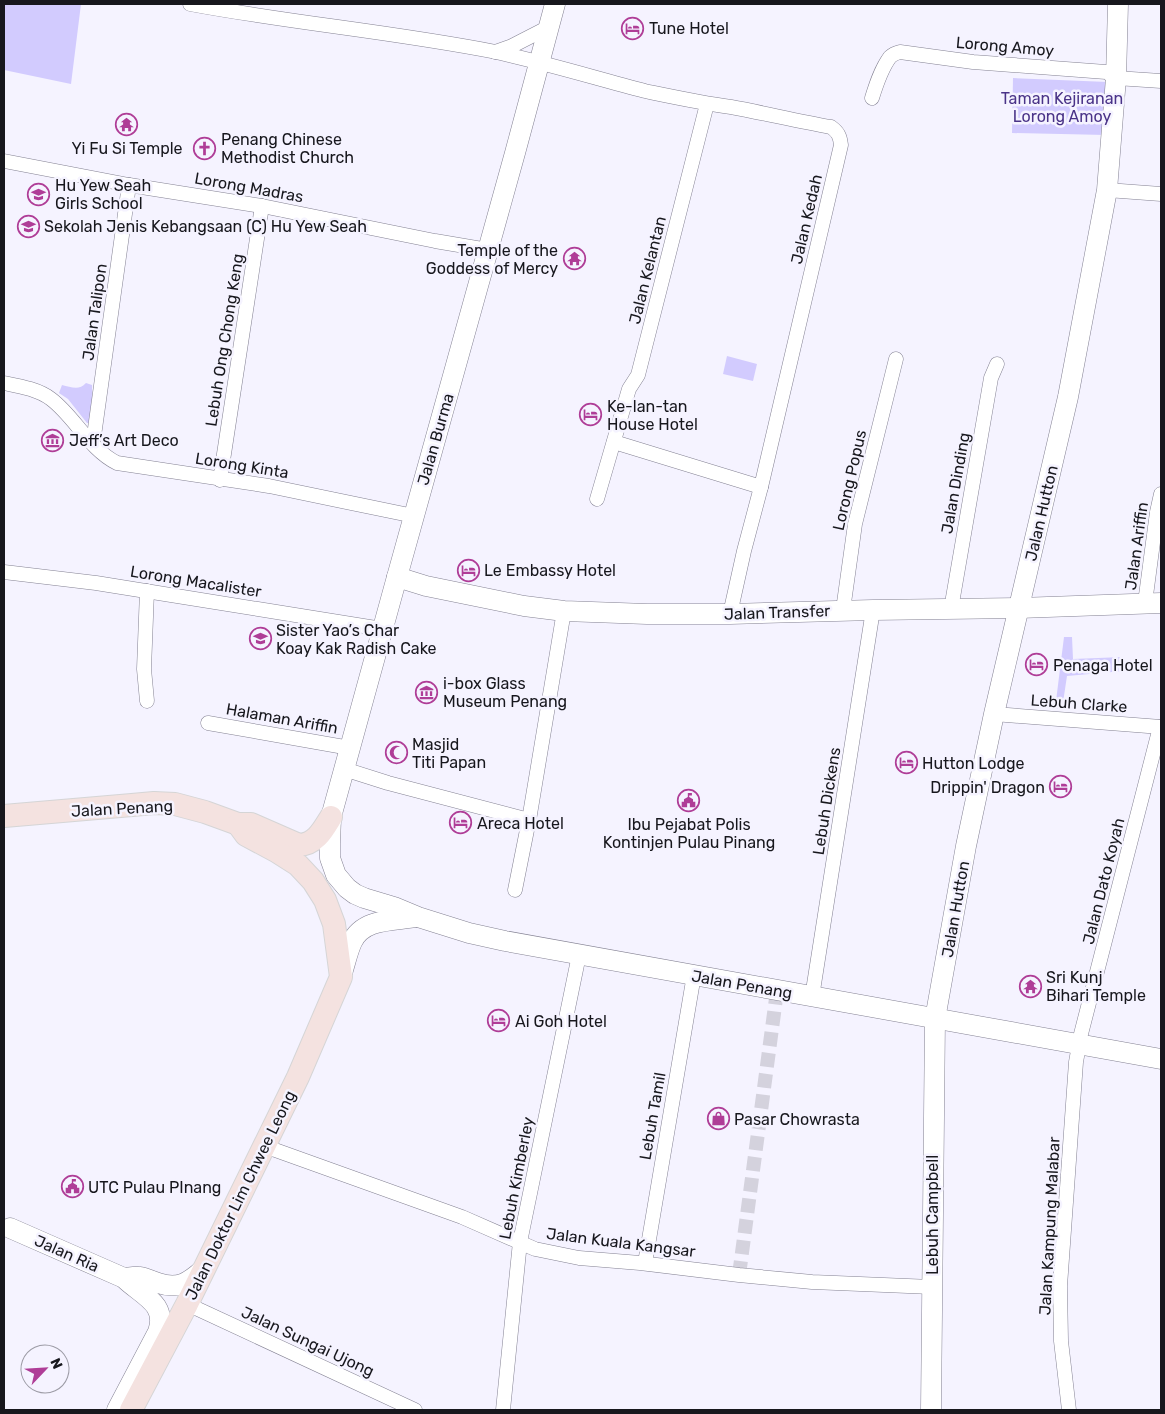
<svg xmlns="http://www.w3.org/2000/svg" width="1165" height="1414" font-family="Rubik,sans-serif">
<style>
.green{fill:#d2cbfe}
.lines{fill:none;stroke-linecap:round;stroke-linejoin:round}
.street-tunnel{stroke:#d4d2dd;stroke-width:14;stroke-dasharray:14 7;stroke-linecap:butt}
.street-casing{stroke:#848293;stroke-width:15}
.secondary-casing{stroke:#848293;stroke-width:21}
.primary-casing{stroke:#d5d5d6;stroke-width:24}
.street{stroke:#fff;stroke-width:14}
.secondary{stroke:#fff;stroke-width:20}
.primary{stroke:#f4e2e0;stroke-width:22}
.labels{text-anchor:middle;stroke-width:5;stroke-linejoin:round;paint-order:stroke}
.poi-label{font-size:16px;fill:#17171d;stroke:#f5f3ff;text-anchor:start}
.street-label{font-size:16px;fill:#17171d;stroke:#f5f3ff}
.park-label{font-size:16px;fill:#4a3388;stroke:#f5f3ff}
</style>
<rect width="100%" height="100%" fill="#f5f3ff"/>
<!-- green -->
<g class="green">
<path d="M4,4H81L71,84L4,70Z"/>
<path d="M1013,78L1108,82L1106,135L1012,133Z"/>
<path d="M727,356L757,364L753,381L723,374Z"/>
<path d="M86,383L92,385L93,413L90,423H87L68,399L59,393L62,385C71,387 79,391 86,383Z"/>
<path d="M1064,637H1072L1073,659L1123,657V671L1067,676L1062,709H1055Z"/>
</g>
<g class="lines">
<!-- street-tunnel -->
<path class="street-tunnel" d="M739,1275L777,991"/>
<defs>
<g id="street">
<path d="M190,4C291,23 395,32 496,52C546,63 595,78 645,91C674,97 702,103 731,107C764,113 797,121 831,127C838,132 840,136 841,145L761,487L744,551L730,614"/>
<path d="M495,52L512,46L549,27"/>
<path d="M872,98C876,85 881,69 890,57C893,54 896,53 900,52L973,62L1106,72L1116,78L1161,81"/>
<path d="M4,161L129,185L262,206L435,241L488,250"/>
<path d="M1107,190L1161,194"/>
<path d="M4,383C19,386 38,389 51,399C75,417 89,449 117,463L269,486L414,516"/>
<path d="M614,442L761,487"/>
<path d="M93,443L129,185"/>
<path d="M220,480L262,206"/>
<path d="M597,499L629,389L638,375L707,104"/>
<path d="M4,572L96,583L382,629"/>
<path d="M147,591L144,669L147,701"/>
<path d="M1145,603L1157,512L1161,494"/>
<path d="M951,609L991,378L997,364"/>
<path d="M843,610L855,524L896,359"/>
<path d="M994,714L1161,727"/>
<path d="M208,723L350,748"/>
<path d="M344,769L388,783L529,820"/>
<path d="M515,890L529,820L564,611"/>
<path d="M812,997L873,610"/>
<path d="M264,1146L462,1217L535,1249L579,1258L640,1263L739,1275L812,1282L932,1287"/>
<path d="M645,1263L694,975"/>
<path d="M187,1304L415,1410"/>
<path d="M503,1410L520,1242L579,955"/>
<path d="M1069,1410L1061,1341L1060,1286L1076,1062L1081,1034L1160,727"/>
</g>
<g id="secondary">
<path d="M555,4L515,153L397,577L331,817L330,843V858L336,875L347,888L355,894L364,898L394,907L418,917L469,933L505,941L1161,1059"/>
<path d="M397,577L426,586L524,606L564,611L647,614H730L873,610L1019,608L1161,603"/>
<path d="M341,976C345,965 347,953 352,942C363,918 394,921 416,917"/>
<path d="M10,1228L124,1278C141,1295 168,1303 158,1332L117,1410"/>
<path d="M124,1278C128,1278 135,1276 139,1277C146,1278 152,1281 158,1283C179,1290 189,1282 204,1269"/>
<path d="M931,1410L935,1019L966,846L994,714L1068,397L1107,190L1116,78L1118,4"/>
</g>
<g id="primary">
<path d="M4,816L132,805L154,803L175,804L205,812L238,824H251L299,845C316,844 323,830 331,817"/>
<path d="M131,1410L187,1304L298,1077L341,977L334,924L325,900L313,881L298,865L276,851L246,835L238,824"/>
</g>
</defs>
<!-- street casing -->
<use href="#street" class="street-casing"/>
<!-- secondary casing -->
<use href="#secondary" class="secondary-casing"/>
<!-- primary casing -->
<use href="#primary" class="primary-casing"/>
<!-- street -->
<use href="#street" class="street"/>
<!-- secondary -->
<use href="#secondary" class="secondary"/>
<!-- primary -->
<use href="#primary" class="primary"/>
</g>
<!-- icons -->
<defs>
<symbol id="hotel-ring" viewBox="-11 -11 22 22"><circle r="9.5" fill="#f5f3ff" stroke="#af3d97" stroke-width="1.5"/><path d="M-6-4.5h1.5V1H6V5H4.5V3h-9V5H-6ZM-4 0a1.8 1.8 0 1 1 3.6 0ZM.5 0V-2.5h3Q6-2.5 6 0Z" fill="#af3d97"/></symbol>
<symbol id="temple-ring" viewBox="-11 -11 22 22"><circle r="9.5" fill="#f5f3ff" stroke="#af3d97" stroke-width="1.5"/><path d="M0-6L5-2H3V0L6.5 2.5H4V6H1.5V3h-3V6H-4V2.5H-6.5L-3 0V-2H-5Z" fill="#af3d97"/></symbol>
<symbol id="church-ring" viewBox="-11 -11 22 22"><circle r="9.5" fill="#f5f3ff" stroke="#af3d97" stroke-width="1.5"/><path d="M-1.2-6h2.4v3.5h3.3v2.4h-3.3V6h-2.4V-.1h-3.3v-2.4h3.3Z" fill="#af3d97"/></symbol>
<symbol id="school-ring" viewBox="-11 -11 22 22"><circle r="9.5" fill="#f5f3ff" stroke="#af3d97" stroke-width="1.5"/><path d="M0-5L7-2L0 1L-7-2ZM-4 1L0 2.5L4 1V4Q0 6-4 4Z" fill="#af3d97"/></symbol>
<symbol id="museum-ring" viewBox="-11 -11 22 22"><circle r="9.5" fill="#f5f3ff" stroke="#af3d97" stroke-width="1.5"/><path d="M0-6L6-3V-2H-6V-3ZM-5-1h2V3h-2ZM-1-1h2V3h-2ZM3-1h2V3H3ZM-6 4H6V6H-6Z" fill="#af3d97"/></symbol>
<symbol id="mosque-ring" viewBox="-11 -11 22 22"><circle r="9.5" fill="#f5f3ff" stroke="#af3d97" stroke-width="1.5"/><path d="M3.5-4.9A6 6 0 1 0 3.5 4.9A5 5 0 1 1 3.5-4.9Z" fill="#af3d97"/></symbol>
<symbol id="civic-ring" viewBox="-11 -11 22 22"><circle r="9.5" fill="#f5f3ff" stroke="#af3d97" stroke-width="1.5"/><path d="M-.6-6.5H3V-4.5H.6V-3L4-1V1h2V6H-6V1h2V-1L-.6-3ZM-1.2 2.5V6h2.4V2.5Z" fill="#af3d97"/></symbol>
<symbol id="shop-ring" viewBox="-11 -11 22 22"><circle r="9.5" fill="#f5f3ff" stroke="#af3d97" stroke-width="1.5"/><path d="M-5-2.5h2.3a2.7 3.5 0 0 1 5.4 0H5L5.5 6h-11ZM-1.5-2.5h3a1.5 2.3 0 0 0-3 0Z" fill="#af3d97"/></symbol>
</defs>
<g fill-rule="evenodd">
<use href="#hotel-ring" x="620" y="16" width="25" height="25"/>
<use href="#temple-ring" x="114" y="112" width="25" height="25"/>
<use href="#church-ring" x="192" y="136" width="25" height="25"/>
<use href="#school-ring" x="26" y="182" width="25" height="25"/>
<use href="#school-ring" x="16" y="214" width="25" height="25"/>
<use href="#temple-ring" x="562" y="246" width="25" height="25"/>
<use href="#hotel-ring" x="578" y="402" width="25" height="25"/>
<use href="#museum-ring" x="40" y="428" width="25" height="25"/>
<use href="#hotel-ring" x="456" y="558" width="25" height="25"/>
<use href="#school-ring" x="248" y="626" width="25" height="25"/>
<use href="#hotel-ring" x="1024" y="652" width="25" height="25"/>
<use href="#museum-ring" x="414" y="680" width="25" height="25"/>
<use href="#mosque-ring" x="384" y="740" width="25" height="25"/>
<use href="#hotel-ring" x="894" y="750" width="25" height="25"/>
<use href="#hotel-ring" x="1048" y="774" width="25" height="25"/>
<use href="#civic-ring" x="676" y="788" width="25" height="25"/>
<use href="#hotel-ring" x="448" y="810" width="25" height="25"/>
<use href="#temple-ring" x="1018" y="974" width="25" height="25"/>
<use href="#hotel-ring" x="486" y="1008" width="25" height="25"/>
<use href="#shop-ring" x="706" y="1106" width="25" height="25"/>
<use href="#civic-ring" x="60" y="1174" width="25" height="25"/>
</g>
<g class="labels">
<!-- poi labels -->
<g class="poi-label">
<text x="649" y="34">Tune Hotel</text>
<text x="221" y="145">Penang Chinese<tspan x="221" dy="18">Methodist Church</tspan></text>
<text x="127" y="154" text-anchor="middle">Yi Fu Si Temple</text>
<text x="55" y="191">Hu Yew Seah<tspan x="55" dy="18">Girls School</tspan></text>
<text x="44" y="232">Sekolah Jenis Kebangsaan (C) Hu Yew Seah</text>
<text x="558" y="256" text-anchor="end">Temple of the<tspan x="558" dy="18">Goddess of Mercy</tspan></text>
<text x="607" y="412">Ke-lan-tan<tspan x="607" dy="18">House Hotel</tspan></text>
<text x="69" y="446">Jeff’s Art Deco</text>
<text x="484" y="576">Le Embassy Hotel</text>
<text x="276" y="636">Sister Yao’s Char<tspan x="276" dy="18">Koay Kak Radish Cake</tspan></text>
<text x="1053" y="671">Penaga Hotel</text>
<text x="443" y="689">i-box Glass<tspan x="443" dy="18">Museum Penang</tspan></text>
<text x="412" y="750">Masjid<tspan x="412" dy="18">Titi Papan</tspan></text>
<text x="922" y="769">Hutton Lodge</text>
<text x="1045" y="793" text-anchor="end">Drippin' Dragon</text>
<text x="477" y="829">Areca Hotel</text>
<text x="689" y="830" text-anchor="middle">Ibu Pejabat Polis<tspan x="689" dy="18">Kontinjen Pulau Pinang</tspan></text>
<text x="1046" y="983">Sri Kunj<tspan x="1046" dy="18">Bihari Temple</tspan></text>
<text x="515" y="1027">Ai Goh Hotel</text>
<text x="734" y="1125">Pasar Chowrasta</text>
<text x="88" y="1193">UTC Pulau PInang</text>
</g>
<!-- street labels -->
<g class="street-label">
<text transform="translate(1005 46) rotate(5)" y="6">Lorong Amoy</text>
<text transform="translate(249 187) rotate(10)" y="6">Lorong Madras</text>
<text transform="translate(806 219) rotate(-77)" y="6">Jalan Kedah</text>
<text transform="translate(647 270) rotate(-76)" y="6">Jalan Kelantan</text>
<text transform="translate(94 312) rotate(-82)" y="6">Jalan Talipon</text>
<text transform="translate(224 340) rotate(-81)" y="6">Lebuh Ong Chong Keng</text>
<text transform="translate(435 439) rotate(-74)" y="6">Jalan Burma</text>
<text transform="translate(242 465) rotate(9)" y="6">Lorong Kinta</text>
<text transform="translate(849 480) rotate(-77)" y="6">Lorong Popus</text>
<text transform="translate(955 483) rotate(-80)" y="6">Jalan Dinding</text>
<text transform="translate(1041 513) rotate(-77)" y="6">Jalan Hutton</text>
<text transform="translate(1136 546) rotate(-82)" y="6">Jalan Ariffin</text>
<text transform="translate(196 581) rotate(9)" y="6">Lorong Macalister</text>
<text transform="translate(777 612) rotate(-2)" y="6">Jalan Transfer</text>
<text transform="translate(1079 703) rotate(4)" y="6">Lebuh Clarke</text>
<text transform="translate(282 718) rotate(10)" y="6">Halaman Ariffin</text>
<text transform="translate(826 801) rotate(-81)" y="6">Lebuh Dickens</text>
<text transform="translate(122 808) rotate(-3)" y="6">Jalan Penang</text>
<text transform="translate(1103 881) rotate(-76)" y="6">Jalan Dato Koyah</text>
<text transform="translate(955 909) rotate(-80)" y="6">Jalan Hutton</text>
<text transform="translate(742 984) rotate(10)" y="6">Jalan Penang</text>
<text transform="translate(652 1116) rotate(-80)" y="6">Lebuh Tamil</text>
<text transform="translate(516 1178) rotate(-79)" y="6">Lebuh Kimberley</text>
<text transform="translate(240 1195) rotate(-64)" y="6">Jalan Doktor Lim Chwee Leong</text>
<text transform="translate(932 1215) rotate(-90)" y="6">Lebuh Campbell</text>
<text transform="translate(1049 1226) rotate(-87)" y="6">Jalan Kampung Malabar</text>
<text transform="translate(621 1242) rotate(7)" y="6">Jalan Kuala Kangsar</text>
<text transform="translate(67 1253) rotate(24)" y="6">Jalan Ria</text>
<text transform="translate(308 1341) rotate(25)" y="6">Jalan Sungai Ujong</text>
</g>
<!-- park labels -->
<g class="park-label">
<text x="1062" y="104">Taman Kejiranan<tspan x="1062" dy="18">Lorong Amoy</tspan></text>
</g>
</g>
<!-- border -->
<rect width="1165" height="1414" fill="none" stroke="#17171d" stroke-width="10"/>
<!-- north arrow -->
<g transform="translate(45 1369) rotate(65)"><circle r="24" fill="#f5f3ff" stroke="#9c9ba5"/>
<path d="M0-4L9 19L0 12L-9 19Z" fill="#af3d97"/>
<text y="-8" font-size="14" font-weight="bold" text-anchor="middle" fill="#17171d">N</text>
</g>
</svg>
